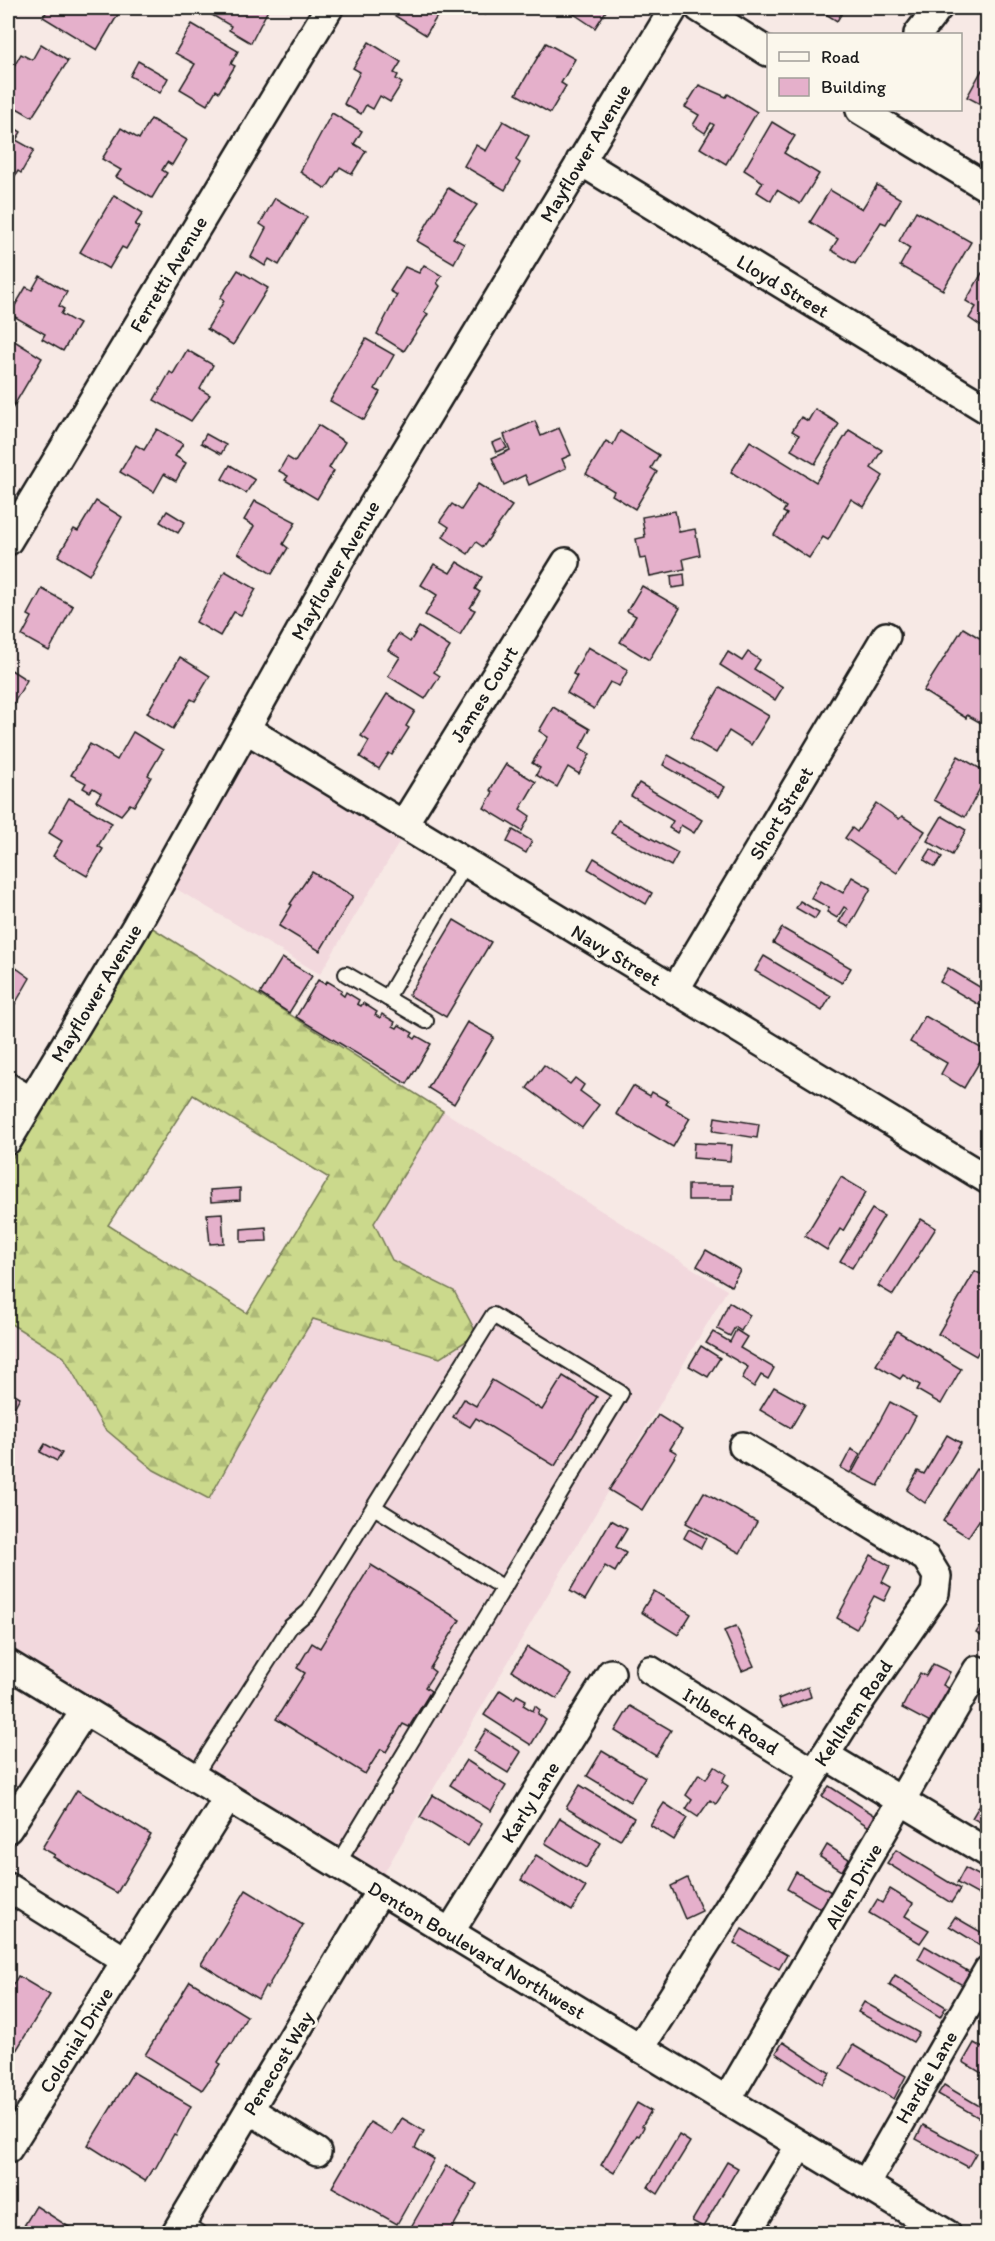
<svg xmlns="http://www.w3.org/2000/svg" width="995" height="2241" font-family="Itim,sans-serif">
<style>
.built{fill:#f2d8dd}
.forest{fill:url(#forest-firs);stroke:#747a54;stroke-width:1.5;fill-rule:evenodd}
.building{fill:#e5b0cb;stroke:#1c1c1c;stroke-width:1.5}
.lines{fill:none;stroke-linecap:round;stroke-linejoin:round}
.service-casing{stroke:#1c1c1c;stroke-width:18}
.minor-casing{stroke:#1c1c1c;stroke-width:32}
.service{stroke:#fbf7ec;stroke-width:14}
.minor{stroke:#fbf7ec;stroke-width:27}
.labels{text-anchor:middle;stroke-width:6;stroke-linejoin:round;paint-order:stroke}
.street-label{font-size:20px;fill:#1c1c1c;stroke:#fbf7ec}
</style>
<defs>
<pattern id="forest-firs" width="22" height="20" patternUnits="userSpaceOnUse" patternTransform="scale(1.5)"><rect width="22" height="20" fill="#cbd98c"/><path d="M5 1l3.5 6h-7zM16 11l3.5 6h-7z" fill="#aeba78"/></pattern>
</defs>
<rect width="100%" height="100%" fill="#f7e9e5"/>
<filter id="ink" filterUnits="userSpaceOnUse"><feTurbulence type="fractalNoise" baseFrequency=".0167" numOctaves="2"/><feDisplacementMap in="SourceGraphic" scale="12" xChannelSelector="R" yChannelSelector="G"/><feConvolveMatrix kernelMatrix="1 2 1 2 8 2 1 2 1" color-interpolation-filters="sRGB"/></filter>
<g filter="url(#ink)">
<!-- built -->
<g class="built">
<path d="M252,746L402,838L320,974L173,887Z"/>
<path d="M443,1111L727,1290L381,1878L8,1650V1322L64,1357L104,1428L154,1470L267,1394L313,1319L375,1337L454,1291L392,1260L374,1223Z"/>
</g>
<!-- forest -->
<path class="forest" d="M151,927L443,1111L374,1223L392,1260L454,1291L477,1334L440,1358L313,1319L267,1394L209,1499L154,1470L104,1428L64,1357L8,1322V1165ZM193,1095L329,1178L247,1313L108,1225Z"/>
<!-- building -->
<g class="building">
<path d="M49,8H89L91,10L93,8H113L120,11L97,50L43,17Z"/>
<path d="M200,8H269L251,43L229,30L231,26Z"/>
<path d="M396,8H442L426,35L392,14Z"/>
<path d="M473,8H490L485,15Z"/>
<path d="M565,8H608L595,28Z"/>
<path d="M816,8H845L837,21Z"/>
<path d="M192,24L238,51L231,64L235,66L219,92L216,90L207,105L180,89L195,64L175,53Z"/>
<path d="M369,42L401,62L394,73L398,75L396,79L402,83L390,102L380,96L373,109L366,105L361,114L344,104L360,72L353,68Z"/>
<path d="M546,43L575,59L561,83L566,86L550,113L516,94Z"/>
<path d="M41,44L68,61L32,117L8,103V77L21,54L32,60Z"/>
<path d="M138,61L168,78L160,93L130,76Z"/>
<path d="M982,70L988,73V108L967,97Z"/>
<path d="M699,85L726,97L728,94L757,112L726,164L700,148L714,125L711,123L705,133L693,125L699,115L685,107Z"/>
<path d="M332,113L362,131L354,144L366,151L352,174L340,167L326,189L300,172Z"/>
<path d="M151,119L187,140L172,165L167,162L162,170L167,173L152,198L116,177L121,170L102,159L121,128L139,139Z"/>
<path d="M503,121L529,136L516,160L520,163L505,190L464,166L476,145L486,151Z"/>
<path d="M772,122L795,136L784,153L819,174L800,204L777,190L771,201L757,192L763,182L744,170Z"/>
<path d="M8,124L21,132L16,140L34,150L21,173L18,171L8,187Z"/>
<path d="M877,185L901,199L886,224L881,222L855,264L831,250L838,239L810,222L830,190L862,209Z"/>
<path d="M448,188L477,205L453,238L464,244L454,263L417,241Z"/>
<path d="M114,195L143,213L135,225L139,227L126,249L122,247L109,269L80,252Z"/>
<path d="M275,198L307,217L279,265L269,259L265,266L251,257L266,228L260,224Z"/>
<path d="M916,211L971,242L943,290L900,266L910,248L899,241Z"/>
<path d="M424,265L442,276L437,283L440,286L424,312L428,314L404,351L377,334L397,295L390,291L405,267L419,273Z"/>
<path d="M238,270L268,288L233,345L207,329L224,301L220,298Z"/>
<path d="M982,273L988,276V331L969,318L976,307L966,301Z"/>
<path d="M40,276L67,292L59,306L64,309L61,314L79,324L63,351L42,339L45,334L10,314L26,287L32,290Z"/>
<path d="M8,337L42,358L12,409L8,406Z"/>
<path d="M366,339L394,355L375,389L380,392L364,420L330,401Z"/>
<path d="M187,350L213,365L200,389L210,395L191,421L154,400L170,372L173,374Z"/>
<path d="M815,409L839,424L815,464L791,450L799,435L792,431L801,417L808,421Z"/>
<path d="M535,421L541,436L559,428L571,455L562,459L566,468L529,485L525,475L504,485L492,458L510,450L504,435Z"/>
<path d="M318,425L345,442L329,468L334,471L317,499L285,480L288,476L279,471L287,457L295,462Z"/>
<path d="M157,429L183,444L175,456L186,463L176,481L164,474L154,492L120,472L136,445L144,450Z"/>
<path d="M849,430L882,450L871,468L883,476L864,507L851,499L828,540L823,537L809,558L774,535L787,514L783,512L786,507L731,472L750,441L816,482Z"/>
<path d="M620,431L659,455L651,468L657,472L635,509L612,495L614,491L586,474L606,441L613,445Z"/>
<path d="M206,434L226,445L221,454L201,443Z"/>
<path d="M502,439L507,448L496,452L492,443Z"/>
<path d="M230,465L255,480L246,493L222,479Z"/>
<path d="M478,484L512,506L483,547L476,542L468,554L443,537L449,527L440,521L452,504L461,510Z"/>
<path d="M96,501L122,517L89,575L58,556L74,529L78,531Z"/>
<path d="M255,501L296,522L283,544L288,548L272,574L238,553L254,526L244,520Z"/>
<path d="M167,511L185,522L178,533L160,522Z"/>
<path d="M675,511L679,532L695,529L700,555L683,559L685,569L650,576L646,558L640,559L636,539L645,537L642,517Z"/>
<path d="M457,562L482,577L475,589L480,592L470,608L475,610L460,635L425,615L437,595L421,585L434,564L450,573Z"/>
<path d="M225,571L256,589L241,615L234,612L220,636L196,622Z"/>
<path d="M684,574L685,586L672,588L671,576Z"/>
<path d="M642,586L680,608L649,660L620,642L636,616L627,611Z"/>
<path d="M42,589L73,606L49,651L22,636L32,617L28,615Z"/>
<path d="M419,627L450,647L434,672L440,676L425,699L388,676L400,657L388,650L398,634L410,642Z"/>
<path d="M963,628L988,643V727L967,715L966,718L923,691Z"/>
<path d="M588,647L628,670L619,686L610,682L594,709L567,693L577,676L573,674Z"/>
<path d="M728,652L742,661L748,652L760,660L754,669L783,687L775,700L720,665Z"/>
<path d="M180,657L210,676L195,701L191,699L173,729L147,713Z"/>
<path d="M8,668L27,680L8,713Z"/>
<path d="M720,687L769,716L751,745L729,731L716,753L690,738Z"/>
<path d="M387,694L415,711L406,726L409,728L392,755L389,753L379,769L360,757L369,741L361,736Z"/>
<path d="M553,707L590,729L580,748L590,754L579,774L568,767L557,787L536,775L540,768L532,763L548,737L539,731Z"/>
<path d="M133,732L163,750L148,775L151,777L134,806L130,804L121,815L96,801L101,793L93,788L90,792L83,788L86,783L71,775L90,744L117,760Z"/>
<path d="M668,755L725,787L719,797L663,765Z"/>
<path d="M958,756L988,773L965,817L934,800Z"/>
<path d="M506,764L536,782L520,809L530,816L522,831L484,808L493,792L490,790Z"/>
<path d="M639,783L702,820L694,833L681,825L677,833L669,828L673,821L631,796Z"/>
<path d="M69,798L112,823L98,846L103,849L87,876L53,856L62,841L49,833Z"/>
<path d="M876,803L899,819L902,816L925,831L897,873L845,838L852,828L857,832Z"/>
<path d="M942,816L966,830L952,855L927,841Z"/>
<path d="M618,820L678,853L671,866L611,833Z"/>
<path d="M513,830L532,841L526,853L507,842Z"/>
<path d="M931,849L942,857L935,867L924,860Z"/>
<path d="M594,858L652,893L646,904L588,869Z"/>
<path d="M312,872L353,896L320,951L279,926L292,905L290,904Z"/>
<path d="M852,877L871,888L849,927L839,922L847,909L844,907L837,918L827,912L829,908L811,898L821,880L843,893Z"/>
<path d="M800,901L819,912L815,919L796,908Z"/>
<path d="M454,920L491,942L446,1017L409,995Z"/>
<path d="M782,928L851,968L842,983L773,943Z"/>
<path d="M764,956L831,996L822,1011L755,971Z"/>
<path d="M282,958L312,976L289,1013L260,994Z"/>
<path d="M8,962L30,978L15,1004L8,999Z"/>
<path d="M948,968L988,992V1010L940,982Z"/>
<path d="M318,980L325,984L327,981L342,990L340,993L344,996L346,992L359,1000L357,1004L361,1006L363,1003L377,1012L375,1015L380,1018L382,1014L395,1022L393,1026L397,1028L399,1025L413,1033L411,1036L415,1039L417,1036L431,1044L407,1084L296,1017Z"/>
<path d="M925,1016L986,1051L964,1088L941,1074L947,1063L910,1042Z"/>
<path d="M467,1022L494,1037L454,1104L428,1088Z"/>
<path d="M544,1065L570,1084L575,1078L584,1085L580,1091L599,1105L582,1128L527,1088Z"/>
<path d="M633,1086L650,1096L652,1092L668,1101L666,1104L690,1118L673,1147L616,1114Z"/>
<path d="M715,1117L759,1124L757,1138L713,1131Z"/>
<path d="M694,1143L732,1145L730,1161L693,1158Z"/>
<path d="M841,1177L866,1192L843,1231L840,1229L827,1250L805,1236Z"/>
<rect x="688" y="1185" width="45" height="15"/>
<path d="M240,1188V1200L211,1202L210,1190Z"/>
<path d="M872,1209L884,1216L852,1268L840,1261Z"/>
<path d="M222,1213L224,1243L210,1244L207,1214Z"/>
<path d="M921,1219L936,1228L893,1295L878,1286Z"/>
<path d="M266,1227L267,1241L241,1242V1229Z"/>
<path d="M706,1250L740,1270L731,1286L697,1266Z"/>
<path d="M975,1271L988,1278V1327L983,1334L987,1336L976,1356L938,1334Z"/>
<path d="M729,1302L750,1315L741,1331L735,1327L730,1336L717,1329Z"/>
<path d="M736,1330L747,1337L740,1348L774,1368L768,1379L761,1375L754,1387L742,1379L748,1367L706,1343L713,1332L730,1342Z"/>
<path d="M897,1331L961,1369L941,1404L917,1390L920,1385L903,1375L900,1379L876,1365Z"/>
<path d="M701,1346L720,1358L708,1377L689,1366Z"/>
<path d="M563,1376L597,1397L555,1466L476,1418L470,1427L453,1417L464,1399L476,1406L492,1380L542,1410Z"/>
<path d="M774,1387L805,1404L791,1428L760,1410Z"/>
<path d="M8,1390L20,1397L8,1419Z"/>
<path d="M890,1402L916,1416L878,1486L852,1473Z"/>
<path d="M658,1415L682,1430L670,1449L677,1453L642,1510L609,1490Z"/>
<path d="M947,1435L961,1443L925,1503L907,1490L918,1471L924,1474Z"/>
<path d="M45,1444L62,1453L57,1461L40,1452Z"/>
<path d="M851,1449L860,1454L850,1473L841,1468Z"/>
<path d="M976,1469L988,1476V1507L968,1537L943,1521Z"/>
<path d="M704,1492L757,1522L740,1553L686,1523Z"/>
<path d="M611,1520L627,1529L616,1547L626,1553L615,1572L605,1566L585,1600L570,1591Z"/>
<path d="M689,1529L706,1538L701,1548L684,1538Z"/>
<path d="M871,1555L890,1566L882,1582L891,1587L884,1601L874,1596L856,1629L837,1618Z"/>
<path d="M371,1565L460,1620L430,1668L435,1672L425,1687L431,1691L409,1727L403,1724L386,1752L381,1749L365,1774L276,1719L305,1673L297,1668L312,1643L320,1648Z"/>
<path d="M654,1591L691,1614L678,1635L641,1612Z"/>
<path d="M982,1623L988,1626V1640L976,1633Z"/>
<path d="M736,1626L754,1666L742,1671L724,1631Z"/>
<path d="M527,1647L572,1675L557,1699L512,1671Z"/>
<path d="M933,1664L950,1672L943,1685L952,1690L934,1725L902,1708L920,1673L926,1676Z"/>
<path d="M808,1687L811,1697L782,1708L778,1699Z"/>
<path d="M500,1690L514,1699L517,1695L526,1700L523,1705L533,1711L535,1706L540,1710L538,1714L546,1720L531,1745L484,1715Z"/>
<path d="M630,1706L671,1730L656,1756L615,1731Z"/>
<path d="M486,1730L521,1752L508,1773L473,1751Z"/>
<path d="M602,1751L645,1777L630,1802L587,1776Z"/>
<path d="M466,1760L506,1786L491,1811L450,1785Z"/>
<path d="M714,1766L726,1774L722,1782L728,1786L716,1804L710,1800L698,1817L686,1809L692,1800L686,1795L699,1774L706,1779Z"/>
<path d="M580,1785L634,1818L620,1840L566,1808Z"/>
<path d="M829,1786L879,1818L872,1829L822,1796Z"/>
<path d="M77,1790L151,1835L117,1893L53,1857L55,1855L42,1848Z"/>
<path d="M988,1791V1822L986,1825L972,1818Z"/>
<path d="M433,1795L482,1824L468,1846L420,1817Z"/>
<path d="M664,1803L687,1818L674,1840L650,1825Z"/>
<path d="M560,1818L601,1843L586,1868L545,1843Z"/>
<path d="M827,1845L849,1859L842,1871L820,1857Z"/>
<path d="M896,1850L960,1889L951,1903L887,1863Z"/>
<path d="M536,1855L586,1887L572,1911L521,1880Z"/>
<path d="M965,1868L988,1880V1900L957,1883Z"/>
<path d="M796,1872L833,1893L823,1910L787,1889Z"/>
<path d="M687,1878L702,1911L685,1919L671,1886Z"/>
<path d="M890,1889L913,1903L905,1916L929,1930L920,1943L869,1913L877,1900L882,1903Z"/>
<path d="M246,1890L303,1925L267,1988L265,1986L258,1999L201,1964Z"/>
<path d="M955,1917L986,1935L980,1945L949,1926Z"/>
<path d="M742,1929L787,1955L779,1969L734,1943Z"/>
<path d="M925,1946L971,1973L964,1986L918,1959Z"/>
<path d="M895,1975L946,2007L940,2017L889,1985Z"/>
<path d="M18,1976L50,1995L8,2064V1994Z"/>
<path d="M190,1981L247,2016L232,2044L230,2043L218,2062L220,2064L202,2090L145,2055Z"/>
<path d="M864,2002L919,2033L913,2042L858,2012Z"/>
<path d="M783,2042L830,2073L823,2084L776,2053Z"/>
<path d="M974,2043L988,2051V2077L963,2062Z"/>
<path d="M853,2045L906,2076L894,2099L840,2068Z"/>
<path d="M133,2072L191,2106L176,2135L174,2134L155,2169L153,2168L145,2181L88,2145Z"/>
<path d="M944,2085L988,2111V2123L938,2094Z"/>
<path d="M637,2103L651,2111L642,2126L644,2127L639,2136L637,2135L614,2173L601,2165Z"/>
<path d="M402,2118L424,2131L415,2148L434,2159L397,2224L332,2187L370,2122L392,2135Z"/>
<path d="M923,2125L976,2153L968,2167L916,2139Z"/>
<path d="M679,2135L690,2142L658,2194L648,2187Z"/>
<path d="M727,2162L738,2168L703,2227L692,2221Z"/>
<path d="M446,2166L477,2184L449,2234H407Z"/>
<path d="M36,2206L80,2234H19Z"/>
</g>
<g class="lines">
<defs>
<g id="service">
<path d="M346,974L387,998L466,863"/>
<path d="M387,998L426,1021"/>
<path d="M374,1507L504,1588"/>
<path d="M193,1778L290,1627L309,1611L493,1315L621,1393L337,1865"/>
<path d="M182,2222L201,2234"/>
</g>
<g id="minor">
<path d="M699,8L768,52"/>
<path d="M918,34L938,8"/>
<path d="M860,110L988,188"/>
<path d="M580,161L988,410"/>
<path d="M8,541L329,8"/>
<path d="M246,729L988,1180"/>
<path d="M403,825L566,562"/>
<path d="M675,990L886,636"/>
<path d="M8,1087L31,1101"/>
<path d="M8,1140L135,928L341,558L674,8"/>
<path d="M8,1664L947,2234"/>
<path d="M650,1670L813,1772"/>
<path d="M825,1755L988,1853"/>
<path d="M8,1829L84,1712"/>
<path d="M8,1887L126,1961"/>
<path d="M450,1932L611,1673"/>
<path d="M640,2048L853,1711L935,1593L937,1576L926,1558L743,1446"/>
<path d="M727,2100L977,1670"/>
<path d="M250,2110L317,2152"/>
<path d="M8,2149L227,1799"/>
<path d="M865,2185L988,1970"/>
<path d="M175,2234L380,1891"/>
<path d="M746,2234L800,2145"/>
</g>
</defs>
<!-- service casing -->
<use href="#service" class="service-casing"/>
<!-- minor casing -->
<use href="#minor" class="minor-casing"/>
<!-- service -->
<use href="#service" class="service"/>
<!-- minor -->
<use href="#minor" class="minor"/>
</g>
</g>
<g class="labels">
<!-- street labels -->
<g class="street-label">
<text transform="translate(585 153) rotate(-59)" y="7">Mayflower Avenue</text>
<text transform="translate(168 274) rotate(-59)" y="7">Ferretti Avenue</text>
<text transform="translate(783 286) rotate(31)" y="7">Lloyd Street</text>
<text transform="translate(335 570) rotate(-60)" y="7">Mayflower Avenue</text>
<text transform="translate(484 694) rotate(-58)" y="7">James Court</text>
<text transform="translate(781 813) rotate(-59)" y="7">Short Street</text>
<text transform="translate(616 955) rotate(31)" y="7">Navy Street</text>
<text transform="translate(96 993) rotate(-59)" y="7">Mayflower Avenue</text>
<text transform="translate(853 1713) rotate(-56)" y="7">Kehlhem Road</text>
<text transform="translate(731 1721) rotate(32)" y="7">Irlbeck Road</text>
<text transform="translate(530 1802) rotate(-58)" y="7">Karly Lane</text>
<text transform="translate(853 1886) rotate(-60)" y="7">Allen Drive</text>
<text transform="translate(477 1950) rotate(31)" y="7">Denton Boulevard Northwest</text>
<text transform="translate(76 2040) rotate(-58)" y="7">Colonial Drive</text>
<text transform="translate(278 2063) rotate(-59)" y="7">Penecost Way</text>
<text transform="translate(926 2077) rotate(-60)" y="7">Hardie Lane</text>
</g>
</g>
<!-- margin -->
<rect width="995" height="2241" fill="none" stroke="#fbf7ec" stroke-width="30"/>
<rect x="15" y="15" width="965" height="2211" fill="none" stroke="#1c1c1c" stroke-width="2" filter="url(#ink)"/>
<!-- legend -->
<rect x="767" y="33" width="195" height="78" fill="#fbf7ec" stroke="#a29f99" stroke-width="1.5"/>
<rect x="779" y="52" width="30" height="9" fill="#fbf7ec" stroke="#a29f99" stroke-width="1.5"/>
<text x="821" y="63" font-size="18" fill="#1c1c1c">Road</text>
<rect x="779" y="78" width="30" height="18" fill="#e5b0cb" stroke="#a29f99" stroke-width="1.5"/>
<text x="821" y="93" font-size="18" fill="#1c1c1c">Building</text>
</svg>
